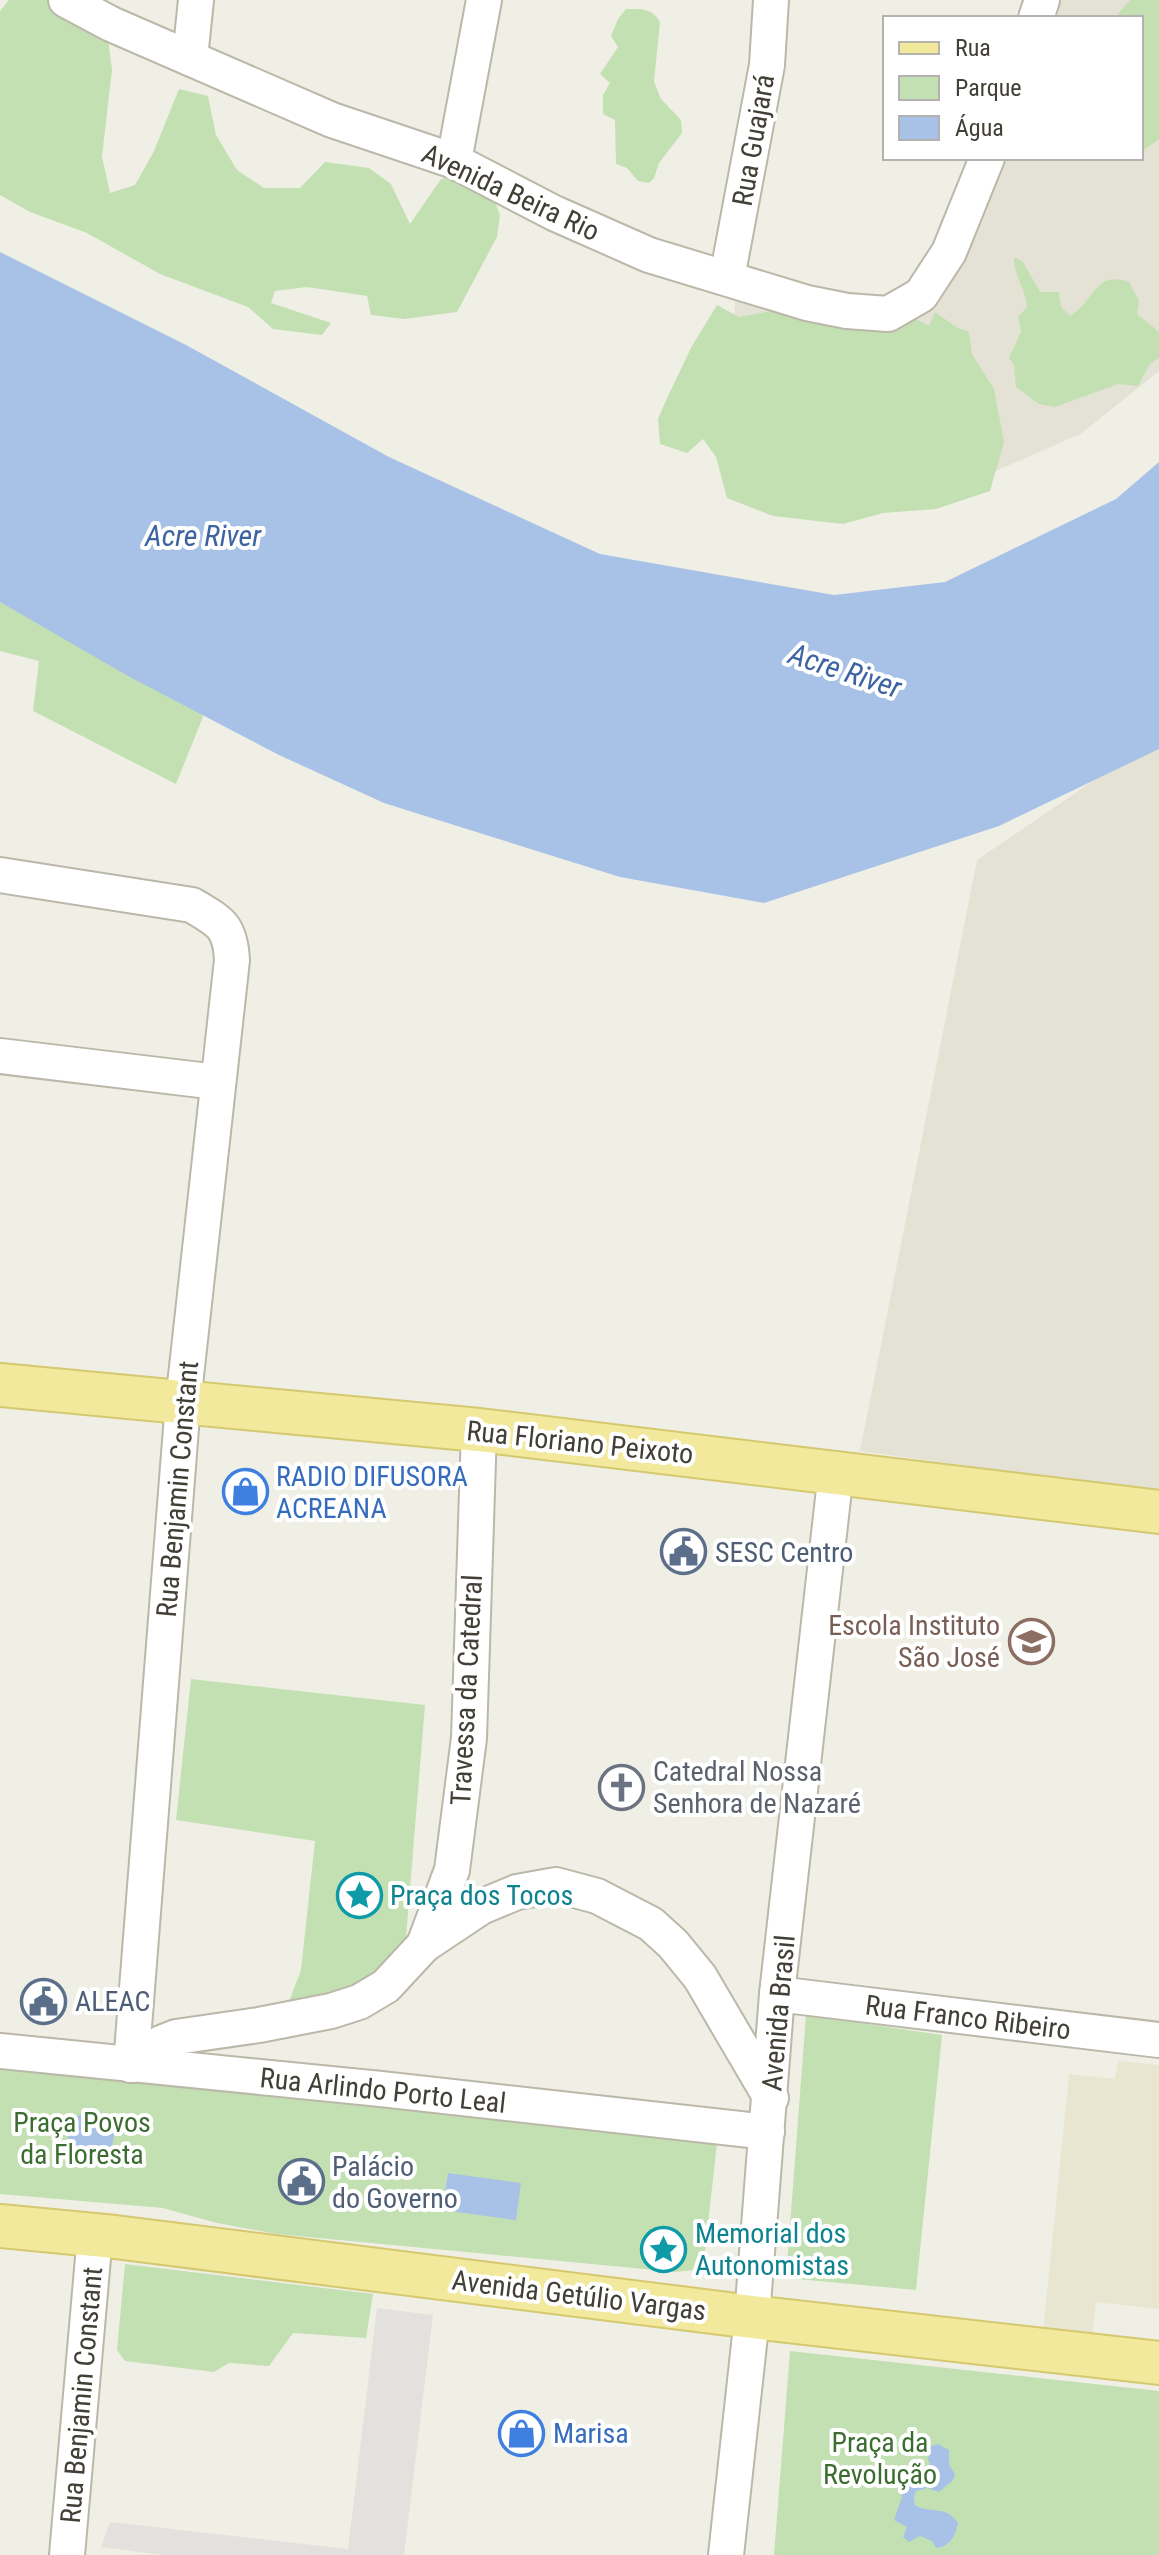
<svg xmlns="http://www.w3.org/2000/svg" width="1159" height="2555" font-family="'Roboto Condensed',sans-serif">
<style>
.residential{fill:#e4e2d4}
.education{fill:#e8e6d1}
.green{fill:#c3e0b2}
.parking{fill:#e2e1dd}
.water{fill:#a8c2e7}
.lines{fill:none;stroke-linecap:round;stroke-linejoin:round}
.minor-casing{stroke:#bbb8a9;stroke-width:38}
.major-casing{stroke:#d5c86f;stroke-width:46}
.minor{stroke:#fff;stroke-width:34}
.major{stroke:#f2e99c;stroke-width:42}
.labels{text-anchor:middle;stroke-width:8;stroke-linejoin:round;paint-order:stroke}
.street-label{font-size:28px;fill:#423f36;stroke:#fff}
.shop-label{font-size:28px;fill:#366cbe;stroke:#fff;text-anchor:start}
.service-label{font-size:28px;fill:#4e5e75;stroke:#fff;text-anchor:start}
.education-label{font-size:28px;fill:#785e54;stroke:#fff;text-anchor:end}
.worship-label{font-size:28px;fill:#5b616d;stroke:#fff;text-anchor:start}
.culture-label{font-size:28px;fill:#0d838f;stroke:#fff;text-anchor:start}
.park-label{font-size:28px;fill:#3c6d30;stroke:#fff}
.water-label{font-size:30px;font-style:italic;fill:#3c64a1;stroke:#fff}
</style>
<rect width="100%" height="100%" fill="#f0efe5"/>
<!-- residential -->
<g class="residential">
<path d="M1028,0H1159V371L1082,433L919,505L731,432L736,270L892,302L909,294L979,158H1141V18H1025Z"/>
<path d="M1159,736V1492L860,1451L977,860Z"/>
</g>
<!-- education -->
<path class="education" d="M1118,2061L1159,2065V2309L1096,2302L1092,2337L1043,2332L1069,2074L1115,2079Z"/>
<!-- green -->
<g class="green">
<path d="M9,0H52L107,30L112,70L102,156L110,193L135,185L154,151L179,89L208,96L216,135L237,170L264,188H300L325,162L369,168L391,184L410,224L441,179L463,175L487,181L500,215L497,237L457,312L404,319L371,315L367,296L307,287L275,291L271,303L331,323L322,335L273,329L248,307L160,274L87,233L30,212L0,195V11Z"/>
<path d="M1130,0H1159V139L1141,152V18H1123L1118,14Z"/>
<path d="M626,9C642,9 652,8 660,22L654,82L661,99L681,120L682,133L659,163L654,178L649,183L638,181L627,168L616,164L615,120L603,114V95L610,83L600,74L618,47L611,36L618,19Z"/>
<path d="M1014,257L1023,262L1040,292H1059L1061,307L1070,316C1095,301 1095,270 1129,282L1139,301L1137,314L1159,332V358L1150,364L1138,386L1118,384L1055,407L1039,404L1016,387L1014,365L1009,358L1021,332L1018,317L1027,307C1025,287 1014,277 1014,257Z"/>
<path d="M717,305L739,317L777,310L912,317L929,326L935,312L956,327L969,332L972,354L994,389L1004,442L990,491L936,509L883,513L843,524L773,516L727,498L716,457L703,439L687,453L660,444L658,419L667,398L692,346Z"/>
<path d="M0,543L213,692L176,784L33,711L39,661L0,651Z"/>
<path d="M191,1679L425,1705L405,1950C362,1982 337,1998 285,2012L301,1970L315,1841L176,1820Z"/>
<path d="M806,2015L942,2035L916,2290L786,2278Z"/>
<path d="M0,2065L177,2087L718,2134L703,2269L675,2272L277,2234L217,2223L163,2208L0,2194Z"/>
<path d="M125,2264L373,2294L366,2338L293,2333L269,2366L229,2363L214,2372L125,2361L117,2350Z"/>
<path d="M790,2351L1159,2391V2555H774Z"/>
</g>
<!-- parking -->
<path class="parking" d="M377,2308L433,2315L404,2555H162L101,2547L110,2522L348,2549Z"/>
<!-- water -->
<g class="water">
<path d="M0,252L186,345L389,457L600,554L834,595L945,582L1116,499L1159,462V749L999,826L764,903L620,877L384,803L279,755L128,676L0,602Z"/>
<circle cx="91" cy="2135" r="23"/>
<path d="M448,2173L521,2183L516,2220L442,2210Z"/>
<path d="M938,2444L949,2450V2465L955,2474L953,2480L939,2492L927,2488L916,2491L914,2497L915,2505C931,2515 946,2504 958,2523C956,2535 950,2547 936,2548L932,2541L920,2536L909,2542L903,2537L907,2527L894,2520L902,2497L899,2476C908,2462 921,2476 930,2464L928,2459L931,2446Z"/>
</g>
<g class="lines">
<defs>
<g id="minor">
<path d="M66,0L111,24L332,120L454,161L554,213L649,255L807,303L847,311L888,314L921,295L949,252L987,158"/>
<path d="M1036,18L1042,0"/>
<path d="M190,58L196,0"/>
<path d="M454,161L484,0"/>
<path d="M727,278L767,65L771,0"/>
<path d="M0,875L192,905C220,922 230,925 232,960L183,1403L131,2065"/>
<path d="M0,1056L217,1082"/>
<path d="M424,1945L452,1870L469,1738L479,1430"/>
<path d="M777,1994L1159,2040"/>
<path d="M0,2051L381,2089L767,2132"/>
<path d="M131,2065L161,2043L176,2037L259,2025L331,2011L359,2002L386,1986L424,1945L481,1907L517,1892L556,1885L597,1896L651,1924L673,1944L700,1977L771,2098"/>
<path d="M67,2555L95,2235"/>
<path d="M726,2555L752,2317L777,1994L836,1472"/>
</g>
<g id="major">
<path d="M0,1385L479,1430L1159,1512"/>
<path d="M0,2226L115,2237L752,2317L1159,2363"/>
</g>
</defs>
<!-- minor casing -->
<use href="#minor" class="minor-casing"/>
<!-- major casing -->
<use href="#major" class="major-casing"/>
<!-- minor -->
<use href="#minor" class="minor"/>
<!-- major -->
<use href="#major" class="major"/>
</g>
<!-- icons -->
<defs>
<symbol id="shop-ring" viewBox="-11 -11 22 22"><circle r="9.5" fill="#fff" stroke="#3f7fe0" stroke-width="1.5"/><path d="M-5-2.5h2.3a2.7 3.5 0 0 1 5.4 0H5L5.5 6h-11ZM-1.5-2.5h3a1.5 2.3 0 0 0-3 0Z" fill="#3f7fe0"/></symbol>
<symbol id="civic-ring" viewBox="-11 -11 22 22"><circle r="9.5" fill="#fff" stroke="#5c6f8a" stroke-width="1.5"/><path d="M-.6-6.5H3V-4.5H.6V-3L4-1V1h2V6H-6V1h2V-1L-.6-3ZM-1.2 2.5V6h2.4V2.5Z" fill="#5c6f8a"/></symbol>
<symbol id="school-ring" viewBox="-11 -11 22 22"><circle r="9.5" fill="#fff" stroke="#8d6e63" stroke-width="1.5"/><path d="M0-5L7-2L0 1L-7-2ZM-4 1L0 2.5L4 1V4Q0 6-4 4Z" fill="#8d6e63"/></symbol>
<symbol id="church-ring" viewBox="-11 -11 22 22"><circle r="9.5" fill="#fff" stroke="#6b7280" stroke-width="1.5"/><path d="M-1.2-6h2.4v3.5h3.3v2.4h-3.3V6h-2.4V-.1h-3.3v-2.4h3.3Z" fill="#6b7280"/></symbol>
<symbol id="sight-ring" viewBox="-11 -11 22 22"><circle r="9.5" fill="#fff" stroke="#0f9aa8" stroke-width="1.5"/><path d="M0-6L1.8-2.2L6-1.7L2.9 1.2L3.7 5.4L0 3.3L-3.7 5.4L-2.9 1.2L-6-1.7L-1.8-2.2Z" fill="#0f9aa8"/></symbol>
</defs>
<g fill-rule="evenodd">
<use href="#shop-ring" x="220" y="1466" width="51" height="51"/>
<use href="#civic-ring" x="658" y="1526" width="51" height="51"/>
<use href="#school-ring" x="1006" y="1616" width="51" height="51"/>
<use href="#church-ring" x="596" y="1762" width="51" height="51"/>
<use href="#sight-ring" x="334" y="1870" width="51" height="51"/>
<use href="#civic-ring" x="18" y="1976" width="51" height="51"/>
<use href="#civic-ring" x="276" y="2156" width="51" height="51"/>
<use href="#sight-ring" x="638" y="2224" width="51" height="51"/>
<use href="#shop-ring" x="496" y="2408" width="51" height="51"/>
</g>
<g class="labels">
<!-- street labels -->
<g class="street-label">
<text transform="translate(753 140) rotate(-80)" y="10">Rua Guajará</text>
<text transform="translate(511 192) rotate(25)" y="10">Avenida Beira Rio</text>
<text transform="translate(580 1442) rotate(6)" y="10">Rua Floriano Peixoto</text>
<text transform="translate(177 1489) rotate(-85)" y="10">Rua Benjamin Constant</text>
<text transform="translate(466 1690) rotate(-87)" y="10">Travessa da Catedral</text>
<text transform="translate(778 2013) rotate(-85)" y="10">Avenida Brasil</text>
<text transform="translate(968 2017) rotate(7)" y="10">Rua Franco Ribeiro</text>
<text transform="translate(383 2090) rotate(6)" y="10">Rua Arlindo Porto Leal</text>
<text transform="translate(579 2295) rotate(7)" y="10">Avenida Getúlio Vargas</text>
<text transform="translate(81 2395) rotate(-85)" y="10">Rua Benjamin Constant</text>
</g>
<!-- shop labels -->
<g class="shop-label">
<text x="276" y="1486">RADIO DIFUSORA<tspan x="276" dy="32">ACREANA</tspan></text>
<text x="553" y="2443">Marisa</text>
</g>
<!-- service labels -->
<g class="service-label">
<text x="715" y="1562">SESC Centro</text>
<text x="75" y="2011">ALEAC</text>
<text x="332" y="2176">Palácio<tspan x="332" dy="32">do Governo</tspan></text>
</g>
<!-- education labels -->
<g class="education-label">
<text x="1000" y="1635">Escola Instituto<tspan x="1000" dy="32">São José</tspan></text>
</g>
<!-- worship labels -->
<g class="worship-label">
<text x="653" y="1781">Catedral Nossa<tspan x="653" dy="32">Senhora de Nazaré</tspan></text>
</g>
<!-- culture labels -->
<g class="culture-label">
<text x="390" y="1905">Praça dos Tocos</text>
<text x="695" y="2243">Memorial dos<tspan x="695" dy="32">Autonomistas</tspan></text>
</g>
<!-- park labels -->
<g class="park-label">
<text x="82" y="2132">Praça Povos<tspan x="82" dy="32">da Floresta</tspan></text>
<text x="880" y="2452">Praça da<tspan x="880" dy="32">Revolução</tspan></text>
</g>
<!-- water labels -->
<g class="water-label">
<text x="203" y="546">Acre River</text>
<text transform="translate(845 671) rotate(18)" y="10">Acre River</text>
</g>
</g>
<!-- legend -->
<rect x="883" y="16" width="260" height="144" fill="#ffffff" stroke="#b3b2af" stroke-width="2"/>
<rect x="899" y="42" width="40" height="12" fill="#f2e99c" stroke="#b3b2af" stroke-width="2"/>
<text x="955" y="56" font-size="24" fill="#423f36">Rua</text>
<rect x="899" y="76" width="40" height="24" fill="#c3e0b2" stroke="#b3b2af" stroke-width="2"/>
<text x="955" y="96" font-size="24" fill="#423f36">Parque</text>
<rect x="899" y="116" width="40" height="24" fill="#a8c2e7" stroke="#b3b2af" stroke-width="2"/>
<text x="955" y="136" font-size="24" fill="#423f36">Água</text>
</svg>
